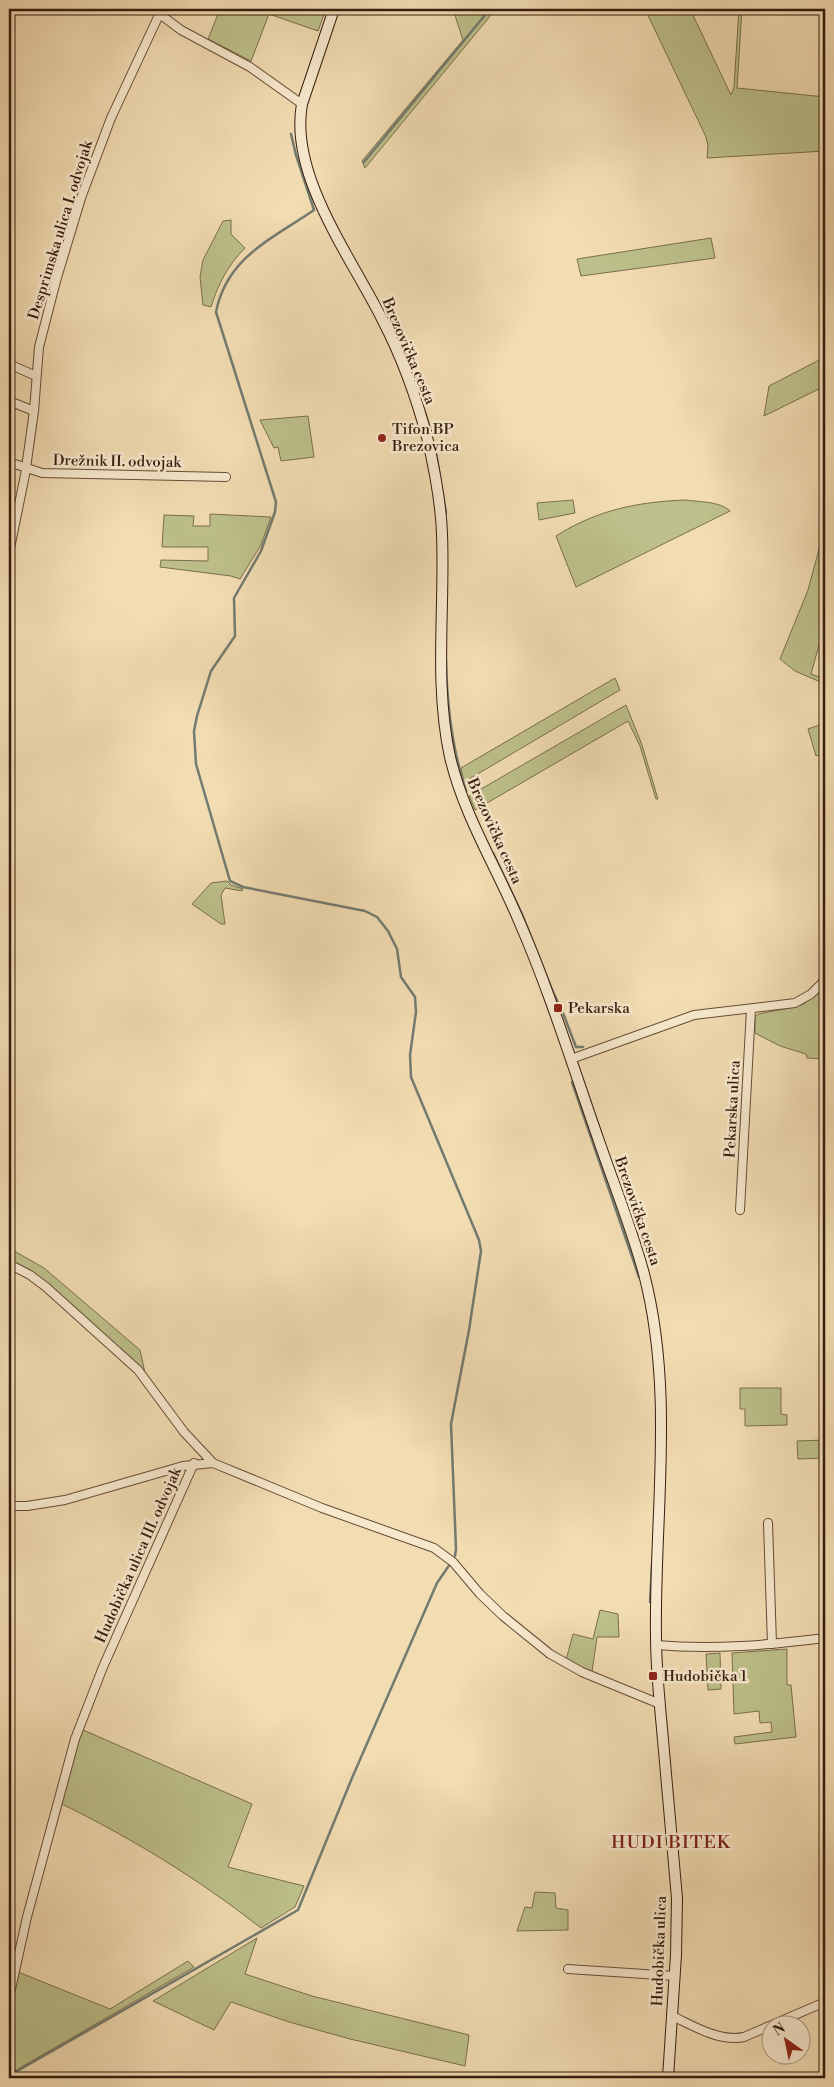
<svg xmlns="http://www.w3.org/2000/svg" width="834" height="2087" font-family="'Libre Bodoni',serif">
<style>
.green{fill:#bdc08a;stroke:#7a6e4c}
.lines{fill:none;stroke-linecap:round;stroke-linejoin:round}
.stream{stroke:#737b70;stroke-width:2.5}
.minor-casing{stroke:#654c37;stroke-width:10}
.secondary-casing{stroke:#361c0e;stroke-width:12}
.minor{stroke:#f7e8cd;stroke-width:8}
.secondary{stroke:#f7e8cd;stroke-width:10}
.poi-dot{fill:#8f2418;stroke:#f7e8cd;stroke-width:2}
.labels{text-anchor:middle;stroke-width:5;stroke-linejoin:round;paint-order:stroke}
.street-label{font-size:15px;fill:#361c0e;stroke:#f7e8cd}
.poi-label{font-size:15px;fill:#361c0e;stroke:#f7e8cd;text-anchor:start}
.quarter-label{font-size:18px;letter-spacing:1px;fill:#7a1f14;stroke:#f7e8cd}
</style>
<rect width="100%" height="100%" fill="#f2dcb2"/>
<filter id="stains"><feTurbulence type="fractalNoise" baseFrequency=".004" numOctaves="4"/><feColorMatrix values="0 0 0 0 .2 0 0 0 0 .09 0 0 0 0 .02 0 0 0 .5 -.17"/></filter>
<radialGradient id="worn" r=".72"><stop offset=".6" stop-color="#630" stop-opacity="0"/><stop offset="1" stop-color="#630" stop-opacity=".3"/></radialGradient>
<!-- green -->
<g class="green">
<path d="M220,9H326L318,31L269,14L251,61L208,39Z"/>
<path d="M453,9H496L365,168L362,161L463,40Z"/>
<path d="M645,9H690L731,95L734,87L739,9H742L737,88L825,97V151L707,158L708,146L706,137Z"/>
<path d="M231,220V234L245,248C228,265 218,284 211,307L203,305L200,277L203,260L223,221Z"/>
<path d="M711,238L715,258L581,276L577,259Z"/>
<path d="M825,357V386L764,416L769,386Z"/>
<path d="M308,416L314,457L281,461L278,447L274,448L260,420Z"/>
<path d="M573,500L575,513L539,520L537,503Z"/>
<path d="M685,500C698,502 720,501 730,511L576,587L556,536C597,510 637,502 685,500Z"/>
<path d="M210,514L271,517L261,545L240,579L231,576L160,567L161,560L208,561V547H162L164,515L194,516L193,526H210Z"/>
<path d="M825,527V623L811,674L825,679V684L795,671L780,659L808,590Z"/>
<path d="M615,678L620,690L464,782L461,768Z"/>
<path d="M626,705L642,745L658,799H656L640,746L628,721L475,810L469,796Z"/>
<path d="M825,723V753L816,756L808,729Z"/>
<path d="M227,881L231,885L243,889L242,891L225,888L221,895L225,924H221L192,904L211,883Z"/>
<path d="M825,986V1059L807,1058L806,1054L780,1046L755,1033V1017L758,1014L795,1007L804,1004Z"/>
<path d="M9,1248L44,1268L140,1350L145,1373L9,1261Z"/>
<path d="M740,1388H781V1414L787,1415V1425L745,1426V1409H740Z"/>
<path d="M825,1440V1458L798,1459L797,1441Z"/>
<path d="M600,1610L618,1614L619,1637H597L592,1672L566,1660L573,1634L593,1639Z"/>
<path d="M787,1649V1685H791L796,1737L735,1744L734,1737L772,1732L771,1722L760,1723L759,1711L734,1714L732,1653Z"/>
<path d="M720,1653L721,1689L708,1690L706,1654Z"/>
<path d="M81,1729L252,1804L228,1867L304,1886L295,1907L261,1928C197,1878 133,1839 60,1803Z"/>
<path d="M535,1892L555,1893L556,1908L568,1910V1930L517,1931L525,1907L532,1908Z"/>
<path d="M257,1938L245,1974L312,1996L469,2035L465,2066L350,2039L289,2022L231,2002L214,2030L153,2001Z"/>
<path d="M188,1961L194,1967L11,2073L9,2064V2009L18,1972L110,2009Z"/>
</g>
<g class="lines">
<!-- stream -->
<g class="stream">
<path d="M291,134L296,155L314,210C272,239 227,257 216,312L276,502L275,512L261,551L234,598L235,636L211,671L197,716L194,731L196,764L230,881L243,887L365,911L377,917L388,931L397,949L401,977L415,997L416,1012L410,1055L411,1077L479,1240L481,1251L469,1330L451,1424L456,1549L455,1556"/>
<path d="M364,162L490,9"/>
<path d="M425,412L432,435"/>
<path d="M436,453L446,513"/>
<path d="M446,661C447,706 452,749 466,791"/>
<path d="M493,853L522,914L553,992L563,1013L576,1047H583"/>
<path d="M572,1082L639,1277"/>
<path d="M650,1602L652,1564"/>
<path d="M12,2074L298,1910L352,1778L437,1583L450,1564"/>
</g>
<defs>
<g id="minor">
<path d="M153,9L181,30L250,67L302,104"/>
<path d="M9,364L36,376"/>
<path d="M9,401L34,411"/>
<path d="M9,462L42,473L226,477"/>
<path d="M9,553L25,475L34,411L39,347L56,281L81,198L111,118L159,15"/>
<path d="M571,1059L694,1015L795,1003L811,994L825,980"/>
<path d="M740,1210L751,1009"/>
<path d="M9,1264L30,1275L46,1287L138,1370L184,1432L213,1463"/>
<path d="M9,1506H27L65,1500L183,1466L213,1463L322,1508L434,1548L453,1562L480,1594L503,1616L550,1654L582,1672L660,1704"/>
<path d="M768,1523L772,1644"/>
<path d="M656,1645C713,1650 769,1645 825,1638"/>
<path d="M568,1969L675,1976"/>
<path d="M9,1998L27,1917L75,1739L103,1667L194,1463"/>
<path d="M672,2016C694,2026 719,2042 744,2037L825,2002"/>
<path d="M9,2073L11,2078"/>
</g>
<path id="secondary" d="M334,9L302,104C289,175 351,257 382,319C402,357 417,399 428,441C435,472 441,502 442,534C445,608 434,684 450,757C464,816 496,866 519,921C550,992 573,1067 599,1141C614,1185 632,1229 644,1274C675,1393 654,1516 656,1637C656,1671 660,1705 663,1740C668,1792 672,1845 677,1898L676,1955L668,2078"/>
</defs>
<!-- minor casing -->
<use href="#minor" class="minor-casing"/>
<!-- secondary casing -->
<use href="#secondary" class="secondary-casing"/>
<!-- minor -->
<use href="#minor" class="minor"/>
<!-- secondary -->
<use href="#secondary" class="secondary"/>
</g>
<!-- markers -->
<g class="poi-dot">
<circle cx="382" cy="438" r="5"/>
<rect x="553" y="1003" width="10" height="10" rx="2.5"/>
<rect x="648" y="1671" width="10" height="10" rx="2.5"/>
</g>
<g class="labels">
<!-- street labels -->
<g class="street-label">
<text transform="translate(60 230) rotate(-73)" y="5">Desprimska ulica I. odvojak</text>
<text transform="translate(409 351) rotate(67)" y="5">Brezovička cesta</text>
<text transform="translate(117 461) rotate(1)" y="5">Drežnik II. odvojak</text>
<text transform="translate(495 831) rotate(66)" y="5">Brezovička cesta</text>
<text transform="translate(732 1109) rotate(-87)" y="5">Pekarska ulica</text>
<text transform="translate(638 1211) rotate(71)" y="5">Brezovička cesta</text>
<text transform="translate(138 1555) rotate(-66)" y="5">Hudobička ulica III. odvojak</text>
<text transform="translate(659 1951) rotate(-88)" y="5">Hudobička ulica</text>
</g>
<!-- poi labels -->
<g class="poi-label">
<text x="392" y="434">Tifon BP<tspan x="392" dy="17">Brezovica</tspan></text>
<text x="568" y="1013">Pekarska</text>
<text x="663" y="1681">Hudobička 1</text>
</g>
<!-- quarter labels -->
<g class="quarter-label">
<text x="671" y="1848">HUDI BITEK</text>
</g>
</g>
<!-- margin -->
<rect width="834" height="2087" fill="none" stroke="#f2dcb2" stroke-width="30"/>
<rect x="10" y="10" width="814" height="2067" fill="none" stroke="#361c0e" stroke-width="2.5"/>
<rect x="15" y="15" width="804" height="2057" fill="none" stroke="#361c0e"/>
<!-- north arrow -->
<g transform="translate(786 2040) rotate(327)"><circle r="24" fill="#f7e8cd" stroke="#aa9681"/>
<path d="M0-4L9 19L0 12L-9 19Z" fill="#8f2418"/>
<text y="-8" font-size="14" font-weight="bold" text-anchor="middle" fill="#361c0e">N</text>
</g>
<rect width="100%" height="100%" filter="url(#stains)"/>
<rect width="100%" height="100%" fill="url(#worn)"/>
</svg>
